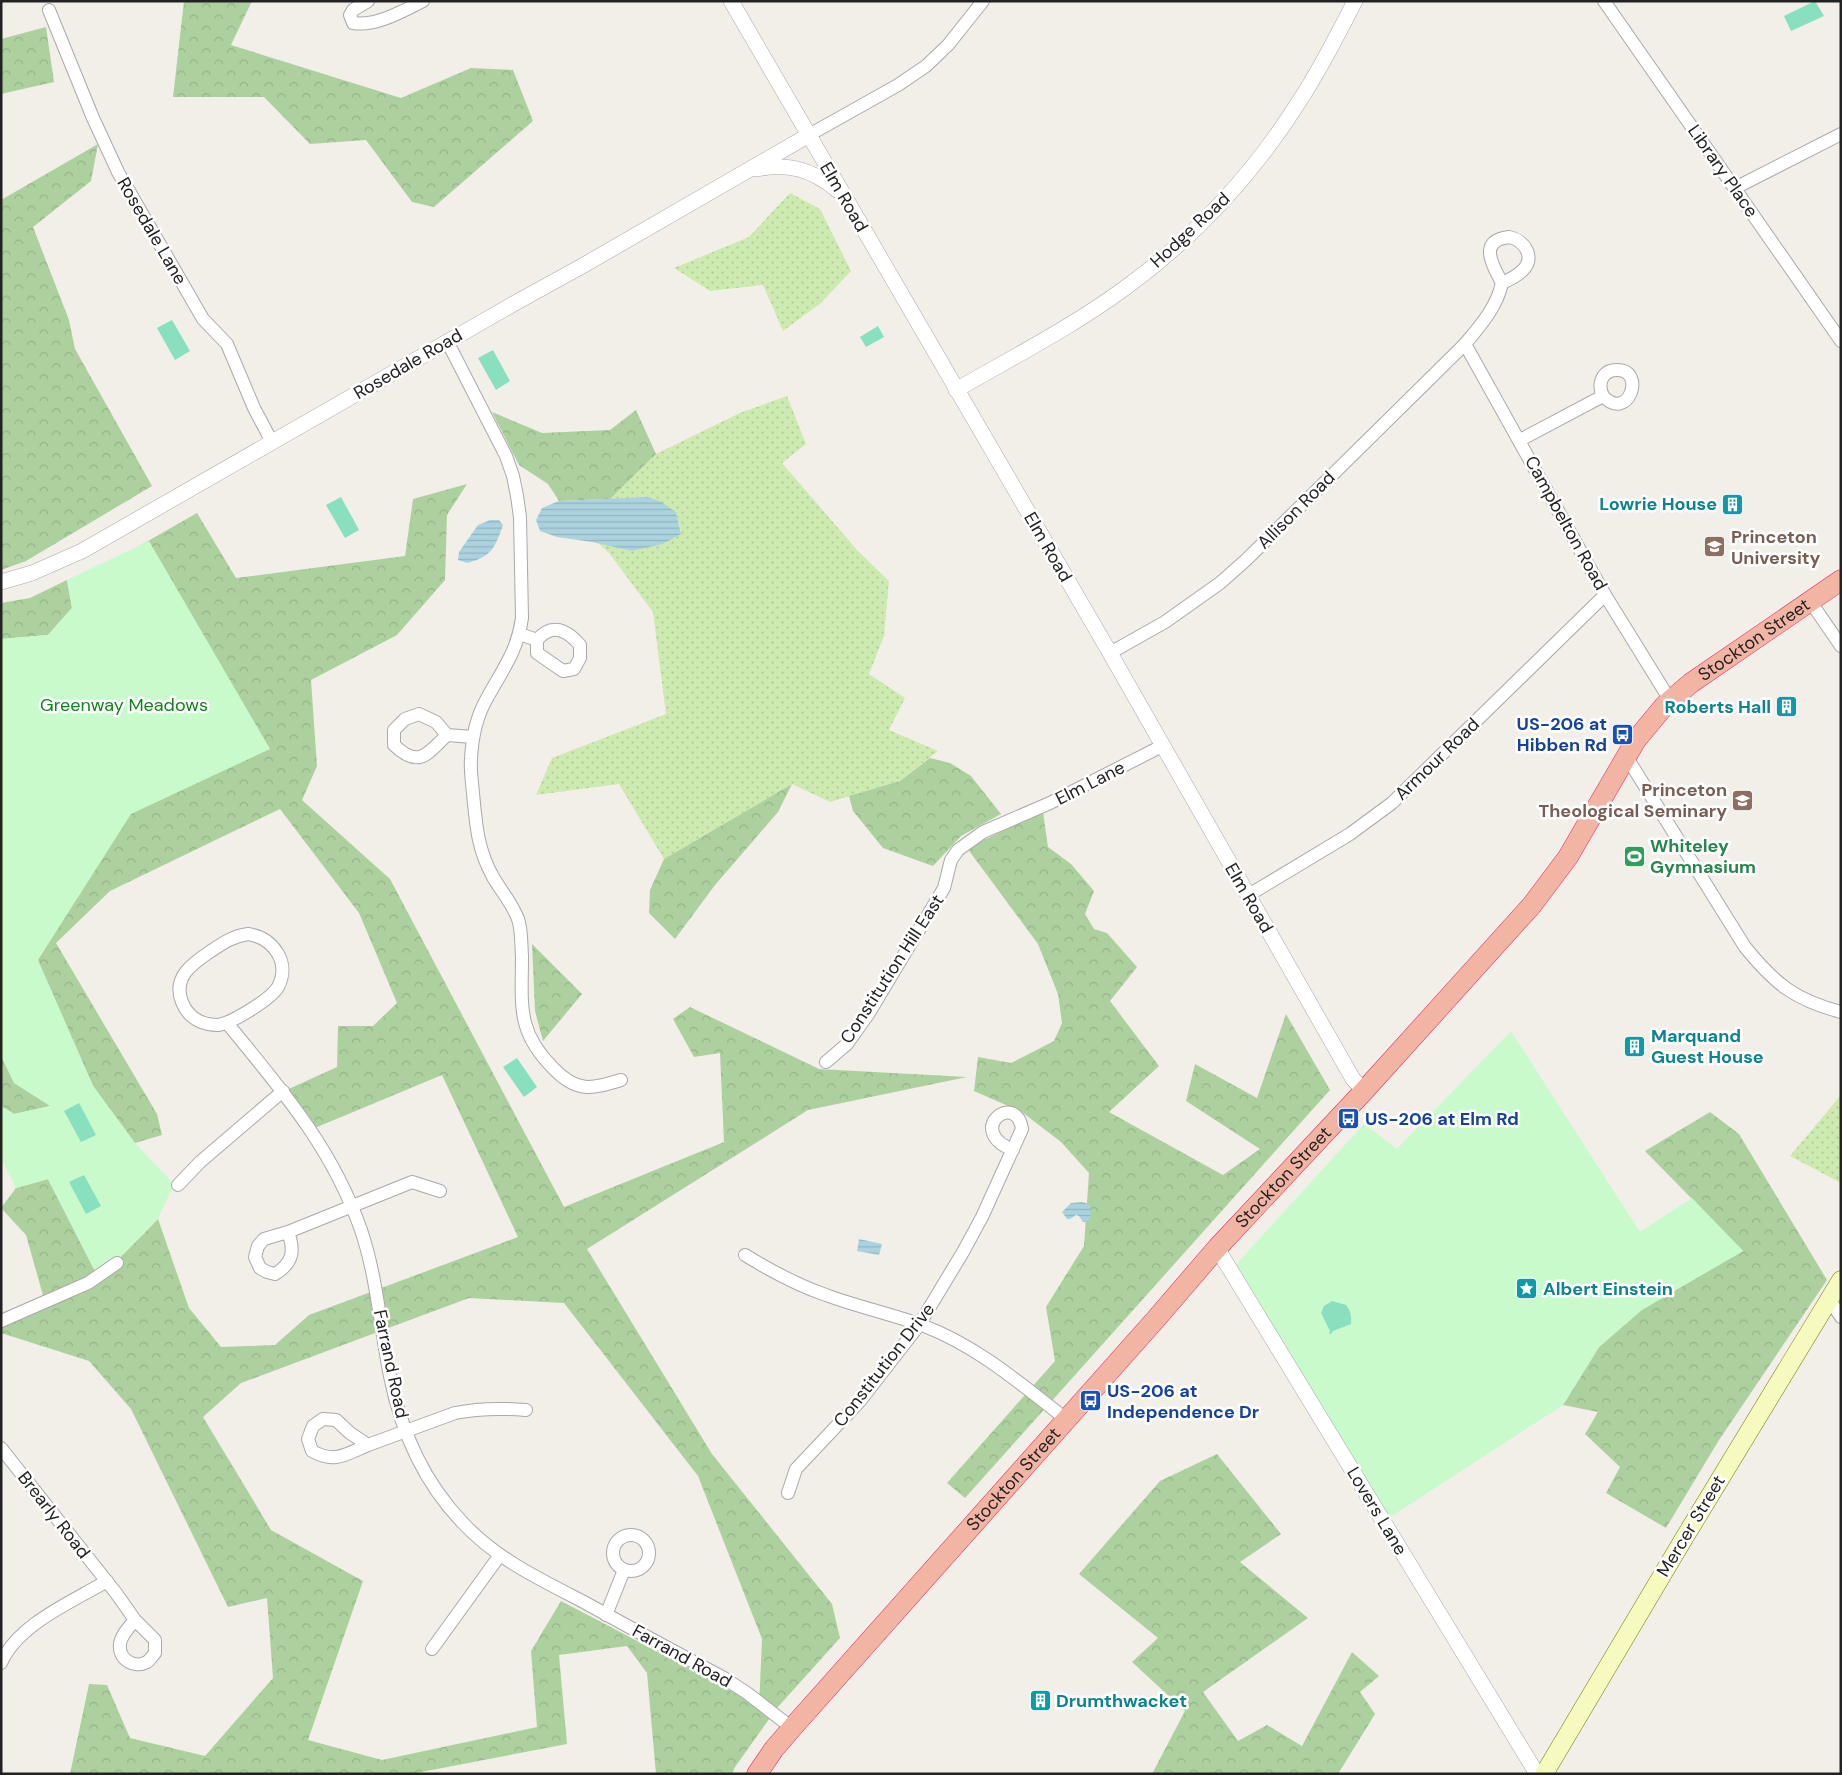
<svg xmlns="http://www.w3.org/2000/svg" width="1842" height="1775" font-family="'DM Sans',sans-serif">
<style>
.grass{fill:url(#grass-dots)}
.forest{fill:url(#forest-crowns);fill-rule:evenodd}
.park{fill:#c8facc}
.pitch{fill:#88e0be}
.water{fill:url(#water-rules)}
.lines{fill:none;stroke-linecap:round;stroke-linejoin:round}
.minor-casing{stroke:#a9a9a9;stroke-width:14}
.tertiary-casing{stroke:#a9a9a9;stroke-width:16}
.secondary-casing{stroke:#707d05;stroke-width:19}
.trunk-casing{stroke:#dc2a67;stroke-width:21}
.minor{stroke:#fff;stroke-width:12}
.tertiary{stroke:#fff;stroke-width:15}
.secondary{stroke:#f7fabf;stroke-width:18}
.trunk{stroke:#f2b4a3;stroke-width:20}
.labels{text-anchor:middle;stroke-width:5;stroke-linejoin:round;paint-order:stroke}
.street-label{font-size:18px;fill:#222;stroke:#fff}
.culture-label{font-size:18px;font-weight:bold;fill:#0d838f;stroke:#fff;text-anchor:start}
.education-label{font-size:18px;font-weight:bold;fill:#785e54;stroke:#fff;text-anchor:start}
.park-label{font-size:18px;fill:#0c8416;stroke:#fff}
.transit-label{font-size:18px;font-weight:bold;fill:#164399;stroke:#fff;text-anchor:start}
.leisure-label{font-size:18px;font-weight:bold;fill:#27864d;stroke:#fff;text-anchor:start}
</style>
<defs>
<pattern id="grass-dots" width="8" height="8" patternUnits="userSpaceOnUse" patternTransform="scale(1.25)"><rect width="8" height="8" fill="#cdebb0"/><path d="M2 2h.1M6 6h.1" fill="none" stroke="#b0c997" stroke-width="1.8" stroke-linecap="round"/></pattern>
<pattern id="forest-crowns" width="20" height="18" patternUnits="userSpaceOnUse" patternTransform="scale(1.25)"><rect width="20" height="18" fill="#add19e"/><path d="M2 6a3 3 0 1 1 6 0M12 15a3 3 0 1 1 6 0" fill="none" stroke="#95b388"/></pattern>
<pattern id="water-rules" width="6" height="5" patternUnits="userSpaceOnUse" patternTransform="scale(1.25)"><rect width="6" height="5" fill="#aad3df"/><path d="M0 2.5h6" fill="none" stroke="#92b5bf"/></pattern>
</defs>
<rect width="100%" height="100%" fill="#f2efe9"/>
<!-- grass -->
<g class="grass">
<path d="M790,193L820,209L851,271L821,303L783,331L763,285L710,291L674,268L749,237Z"/>
<path d="M787,396L806,444L782,463L857,550L889,581L884,636L869,674L905,698L889,730L938,751L900,781L830,802L792,784L664,859L619,784L536,795L552,758L666,714L653,612L609,553L598,543L632,551L663,544L681,533L676,512L648,497L610,499L656,454L740,413Z"/>
<path d="M1841,1095V1183L1790,1156Z"/>
</g>
<!-- forest -->
<g class="forest">
<path d="M184,1H252L231,45L401,98L471,68L513,70L533,121L434,207L412,202L366,140L310,144L264,97H173Z"/>
<path d="M46,27L54,82L1,94V39Z"/>
<path d="M98,144L91,181L33,227L69,320L75,349L152,486L26,561L1,570V200Z"/>
<path d="M636,410L656,454L610,499L559,501L548,484L519,465L492,412L542,433L610,430Z"/>
<path d="M467,484L447,515L445,580L397,635L311,680L317,766L302,800L390,879L564,1207L724,1142L720,1053L694,1057L673,1019L690,1007L819,1069L967,1077L808,1110L587,1249L712,1454L832,1604L840,1638L777,1708L735,1767L732,1774H656L647,1673L627,1646L559,1655L567,1744L411,1774H70L89,1684L107,1685L130,1738L205,1756L273,1678L267,1598L228,1607L131,1409L89,1361L1,1333V1324L46,1306L26,1235L1,1208L16,1188L48,1179L99,1279L158,1219L189,1308L221,1347L275,1345L309,1315L518,1237L442,1075L310,1130L282,1092L337,1067L338,1026H373L397,1003L359,913L280,809L110,891L56,943L157,1114L162,1135L135,1143L93,1086L46,979L1,995L141,545L197,513L236,578L405,556L413,499ZM469,1298L564,1303L698,1476L762,1639L759,1707L708,1678L561,1601L531,1651L537,1727L382,1760L308,1740L363,1581L271,1530L203,1417L241,1383Z"/>
<path d="M67,580L72,608L48,635L1,639V603L30,598Z"/>
<path d="M930,758L950,763L971,776L1001,814L961,836L933,866L883,848L853,811L849,796L900,781Z"/>
<path d="M792,784L778,812L715,885L675,939L649,913L650,890L664,859Z"/>
<path d="M1043,812L1048,847L1071,864L1094,891L1085,914L1094,929L1107,933L1137,967L1110,1001L1159,1066L1109,1112L1223,1175L1260,1149L1186,1101L1195,1064L1257,1098L1286,1014L1330,1090L965,1498L947,1483L1055,1361L1046,1307L1084,1246L1089,1173L1061,1142L1022,1112L974,1091L978,1057L1011,1063L1054,1041L1062,1023L1058,994L1038,944L967,848Z"/>
<path d="M532,944L582,994L543,1041L535,1011Z"/>
<path d="M1,1056L15,1083L51,1106L14,1114L1,1106Z"/>
<path d="M1710,1112L1739,1134L1827,1280L1719,1440L1666,1528L1606,1493L1620,1467L1585,1434L1598,1412L1563,1405L1599,1347L1642,1309L1743,1251L1645,1151Z"/>
<path d="M1217,1454L1281,1534L1240,1562L1308,1618L1203,1692L1238,1741L1267,1725L1302,1746L1352,1652L1379,1676L1360,1692L1375,1714L1338,1774H1152L1185,1711L1132,1662L1158,1638L1079,1574L1160,1481Z"/>
</g>
<!-- park -->
<g class="park">
<path d="M149,541L270,749L131,814L38,960L93,1086L135,1143L174,1184L158,1219L99,1279L48,1179L16,1188L1,1158V1106L14,1114L50,1106L14,1083L1,1056V639L48,635L72,608L67,580Z"/>
<path d="M1511,1031L1640,1232L1692,1198L1743,1251L1642,1310L1599,1347L1563,1405L1381,1523L1230,1271L1364,1124L1397,1149Z"/>
</g>
<!-- pitch -->
<g class="pitch">
<path d="M1815,1L1824,16L1791,31L1784,16Z"/>
<path d="M172,320L190,351L175,360L157,328Z"/>
<path d="M878,326L884,337L866,347L860,337Z"/>
<path d="M493,350L510,381L496,390L478,358Z"/>
<path d="M341,497L359,530L345,538L326,505Z"/>
<path d="M517,1058L537,1087L524,1097L503,1067Z"/>
<path d="M79,1103L96,1135L81,1142L64,1111Z"/>
<path d="M84,1175L101,1206L86,1214L69,1182Z"/>
<path d="M1332,1301L1346,1305C1350,1310 1352,1317 1351,1324L1333,1331L1331,1334H1329L1330,1331L1321,1313L1324,1306Z"/>
</g>
<!-- water -->
<g class="water">
<path d="M648,497L661,502L676,512L681,534L663,544L632,551L592,542L557,537L540,531L536,520L542,508L559,501Z"/>
<path d="M490,520H499L503,525C495,548 491,557 467,563L458,560L459,552L478,525Z"/>
<path d="M1081,1202C1093,1203 1092,1212 1089,1221L1083,1222L1079,1216L1076,1215L1070,1219H1067L1062,1212L1071,1203Z"/>
<path d="M859,1239L882,1244L879,1255L857,1251Z"/>
</g>
<g class="lines">
<defs>
<g id="minor">
<path d="M368,1L353,10L350,15L353,23C375,27 403,11 423,1"/>
<path d="M1604,1L1841,341"/>
<path d="M49,10L93,118L118,172L203,319L227,344L254,408L272,442"/>
<path d="M809,135L898,85L926,66L948,45L983,1"/>
<path d="M1735,188L1841,134"/>
<path d="M1509,237C1524,240 1536,257 1523,270C1517,276 1509,280 1502,283C1493,266 1477,241 1509,237Z"/>
<path d="M447,341L506,456L513,476L517,496L520,517L522,618C517,653 502,670 486,700C476,718 472,739 471,759C470,770 472,781 473,793C476,824 477,848 493,877C501,891 512,903 518,919C522,931 521,943 522,956C522,1005 516,1031 553,1068C577,1093 591,1089 621,1080"/>
<path d="M1465,344L1605,595L1670,700"/>
<path d="M1520,440L1603,396C1628,423 1647,370 1617,370C1602,370 1597,384 1603,396"/>
<path d="M1810,601L1841,646"/>
<path d="M520,634L537,640C552,622 567,630 580,645V658L574,669L563,671L537,653V640"/>
<path d="M1110,653L1165,622L1220,583L1246,560L1465,344C1480,326 1497,307 1502,283"/>
<path d="M447,735C427,754 419,769 394,745V730L405,719L419,714L436,722L447,735L473,737"/>
<path d="M1626,756L1745,947C1775,984 1795,1000 1841,1012"/>
<path d="M1247,896L1350,834L1392,803L1605,595"/>
<path d="M248,934C273,938 291,962 278,987C271,999 232,1023 218,1025C212,1025 205,1024 199,1021C191,1017 185,1010 182,1002C172,977 193,963 211,951C223,943 233,936 248,934Z"/>
<path d="M227,1023C281,1089 332,1147 361,1230C377,1277 380,1327 390,1376C401,1431 423,1481 462,1522C495,1558 539,1579 582,1601C629,1627 676,1653 724,1678L747,1693L792,1728"/>
<path d="M826,1062L847,1044L869,1013L944,888L951,860L958,850L983,832L1050,803L1162,746"/>
<path d="M178,1185L200,1162L283,1091"/>
<path d="M288,1232C295,1251 293,1263 275,1274L267,1272L260,1268L255,1257L258,1246L264,1239L288,1232L412,1182L440,1191"/>
<path d="M745,1255C771,1271 797,1285 826,1295C858,1307 892,1314 924,1326C977,1346 1022,1385 1066,1419"/>
<path d="M1829,1299L1841,1317"/>
<path d="M1,1321L88,1283L117,1263"/>
<path d="M368,1445C346,1454 335,1464 312,1451L308,1439L313,1426L323,1419L336,1420L350,1433L368,1445L455,1413C479,1408 501,1408 526,1410"/>
<path d="M1,1448L116,1593L135,1620C130,1626 121,1635 120,1644C118,1659 134,1669 147,1662C150,1660 153,1655 155,1653V1640L135,1620"/>
<path d="M788,1493L796,1469L860,1401L919,1325L963,1252L982,1217L1022,1129C1016,1090 964,1130 1013,1150"/>
<circle cx="631" cy="1553" r="18"/>
<path d="M606,1615L624,1570"/>
<path d="M432,1649L500,1555"/>
<path d="M1,1663C18,1624 72,1602 107,1581"/>
</g>
<g id="tertiary">
<path d="M731,1L1110,653L1353,1079L1364,1091"/>
<path d="M757,169C788,162 813,170 837,190"/>
<path d="M956,390C1013,357 1072,327 1125,288C1195,237 1256,171 1302,97C1322,66 1338,34 1355,1"/>
<path d="M1,582L32,573L82,551L515,303L584,265L809,135"/>
<path d="M1217,1248L1537,1774"/>
</g>
<path id="secondary" d="M1544,1774L1683,1540L1841,1280"/>
<g id="trunk">
<path id="s1" d="M757,1774L774,1749L792,1728L1156,1319L1217,1248L1364,1091L1532,905L1568,857L1636,740L1665,705L1691,683L1841,580"/>
</g>
</defs>
<!-- minor casing -->
<use href="#minor" class="minor-casing"/>
<!-- tertiary casing -->
<use href="#tertiary" class="tertiary-casing"/>
<!-- secondary casing -->
<use href="#secondary" class="secondary-casing"/>
<!-- trunk casing -->
<use href="#trunk" class="trunk-casing"/>
<!-- minor -->
<use href="#minor" class="minor"/>
<!-- tertiary -->
<use href="#tertiary" class="tertiary"/>
<!-- secondary -->
<use href="#secondary" class="secondary"/>
<!-- trunk -->
<use href="#trunk" class="trunk"/>
</g>
<!-- icons -->
<defs>
<symbol id="building-square" viewBox="-11 -11 22 22"><rect x="-9" y="-9" width="18" height="18" rx="4" fill="#0f9aa8" stroke="#fff"/><path d="M-4-6H4V6H1V3H-1V6H-4ZM-2.5-4.3h1.7v1.8h-1.7ZM.8-4.3h1.7v1.8H.8ZM-2.5-1h1.7V.8h-1.7ZM.8-1h1.7V.8H.8Z" fill="#fff"/></symbol>
<symbol id="university-square" viewBox="-11 -11 22 22"><rect x="-9" y="-9" width="18" height="18" rx="4" fill="#8d6e63" stroke="#fff"/><path d="M0-5L7-2L0 1L-7-2ZM-4 1L0 2.5L4 1V4Q0 6-4 4Z" fill="#fff"/></symbol>
<symbol id="bus-square" viewBox="-11 -11 22 22"><rect x="-9" y="-9" width="18" height="18" rx="4" fill="#1a4fb4" stroke="#fff"/><path d="M-5-6H5V4H4V6H2V4H-2V6H-4V4H-5ZM-3.5-4V0h7V-4ZM-3.5 1.2v1.5H-2V1.2ZM2 1.2v1.5H3.5V1.2Z" fill="#fff"/></symbol>
<symbol id="stadium-square" viewBox="-11 -11 22 22"><rect x="-9" y="-9" width="18" height="18" rx="4" fill="#2e9e5b" stroke="#fff"/><path d="M0-5a6.5 5 0 1 0 0 10a6.5 5 0 1 0 0-10ZM-3.5-1.8h7v3.6h-7Z" fill="#fff"/></symbol>
<symbol id="sight-square" viewBox="-11 -11 22 22"><rect x="-9" y="-9" width="18" height="18" rx="4" fill="#0f9aa8" stroke="#fff"/><path d="M0-6L1.8-2.2L6-1.7L2.9 1.2L3.7 5.4L0 3.3L-3.7 5.4L-2.9 1.2L-6-1.7L-1.8-2.2Z" fill="#fff"/></symbol>
</defs>
<g fill-rule="evenodd">
<use href="#building-square" x="1720" y="492" width="25" height="25"/>
<use href="#university-square" x="1702" y="534" width="25" height="25"/>
<use href="#building-square" x="1774" y="694" width="25" height="25"/>
<use href="#bus-square" x="1610" y="722" width="25" height="25"/>
<use href="#university-square" x="1730" y="788" width="25" height="25"/>
<use href="#stadium-square" x="1622" y="844" width="25" height="25"/>
<use href="#building-square" x="1622" y="1034" width="25" height="25"/>
<use href="#bus-square" x="1336" y="1106" width="25" height="25"/>
<use href="#sight-square" x="1514" y="1276" width="25" height="25"/>
<use href="#bus-square" x="1078" y="1388" width="25" height="25"/>
<use href="#building-square" x="1028" y="1688" width="25" height="25"/>
</g>
<g class="labels">
<!-- street labels -->
<g class="street-label">
<text transform="translate(1723 171) rotate(55)" y="6">Library Place</text>
<text transform="translate(844 197) rotate(60)" y="6">Elm Road</text>
<text transform="translate(1190 230) rotate(-43)" y="6">Hodge Road</text>
<text transform="translate(152 231) rotate(60)" y="6">Rosedale Lane</text>
<text transform="translate(408 364) rotate(-30)" y="6">Rosedale Road</text>
<text transform="translate(1296 510) rotate(-45)" y="6">Allison Road</text>
<text transform="translate(1566 523) rotate(61)" y="6">Campbelton Road</text>
<text transform="translate(1048 547) rotate(60)" y="6">Elm Road</text>
<text dy="6" stroke="none"><textPath href="#s1" startOffset="1516">Stockton Street</textPath></text>
<text transform="translate(1437 759) rotate(-44)" y="6">Armour Road</text>
<text transform="translate(1090 783) rotate(-27)" y="6">Elm Lane</text>
<text transform="translate(1249 898) rotate(60)" y="6">Elm Road</text>
<text transform="translate(892 969) rotate(-57)" y="6">Constitution Hill East</text>
<text dy="6" stroke="none"><textPath href="#s1" startOffset="796">Stockton Street</textPath></text>
<text transform="translate(391 1364) rotate(78)" y="6">Farrand Road</text>
<text transform="translate(884 1365) rotate(-52)" y="6">Constitution Drive</text>
<text dy="6" stroke="none"><textPath href="#s1" startOffset="391">Stockton Street</textPath></text>
<text transform="translate(1377 1511) rotate(59)" y="6">Lovers Lane</text>
<text transform="translate(54 1515) rotate(52)" y="6">Brearly Road</text>
<text transform="translate(1691 1526) rotate(-59)" y="6">Mercer Street</text>
<text transform="translate(682 1656) rotate(29)" y="6">Farrand Road</text>
</g>
<!-- culture labels -->
<g class="culture-label">
<text x="1717" y="510" text-anchor="end">Lowrie House</text>
<text x="1771" y="713" text-anchor="end">Roberts Hall</text>
<text x="1651" y="1042">Marquand<tspan x="1651" dy="21">Guest House</tspan></text>
<text x="1543" y="1295">Albert Einstein</text>
<text x="1056" y="1707">Drumthwacket</text>
</g>
<!-- education labels -->
<g class="education-label">
<text x="1731" y="543">Princeton<tspan x="1731" dy="21">University</tspan></text>
<text x="1727" y="796" text-anchor="end">Princeton<tspan x="1727" dy="21">Theological Seminary</tspan></text>
</g>
<!-- park labels -->
<g class="park-label">
<text x="124" y="711">Greenway Meadows</text>
</g>
<!-- transit labels -->
<g class="transit-label">
<text x="1607" y="730" text-anchor="end">US-206 at<tspan x="1607" dy="21">Hibben Rd</tspan></text>
<text x="1365" y="1125">US-206 at Elm Rd</text>
<text x="1107" y="1397">US-206 at<tspan x="1107" dy="21">Independence Dr</tspan></text>
</g>
<!-- leisure labels -->
<g class="leisure-label">
<text x="1650" y="852">Whiteley<tspan x="1650" dy="21">Gymnasium</tspan></text>
</g>
</g>
<!-- border -->
<rect width="1842" height="1775" fill="none" stroke="#222222" stroke-width="5"/>
</svg>
